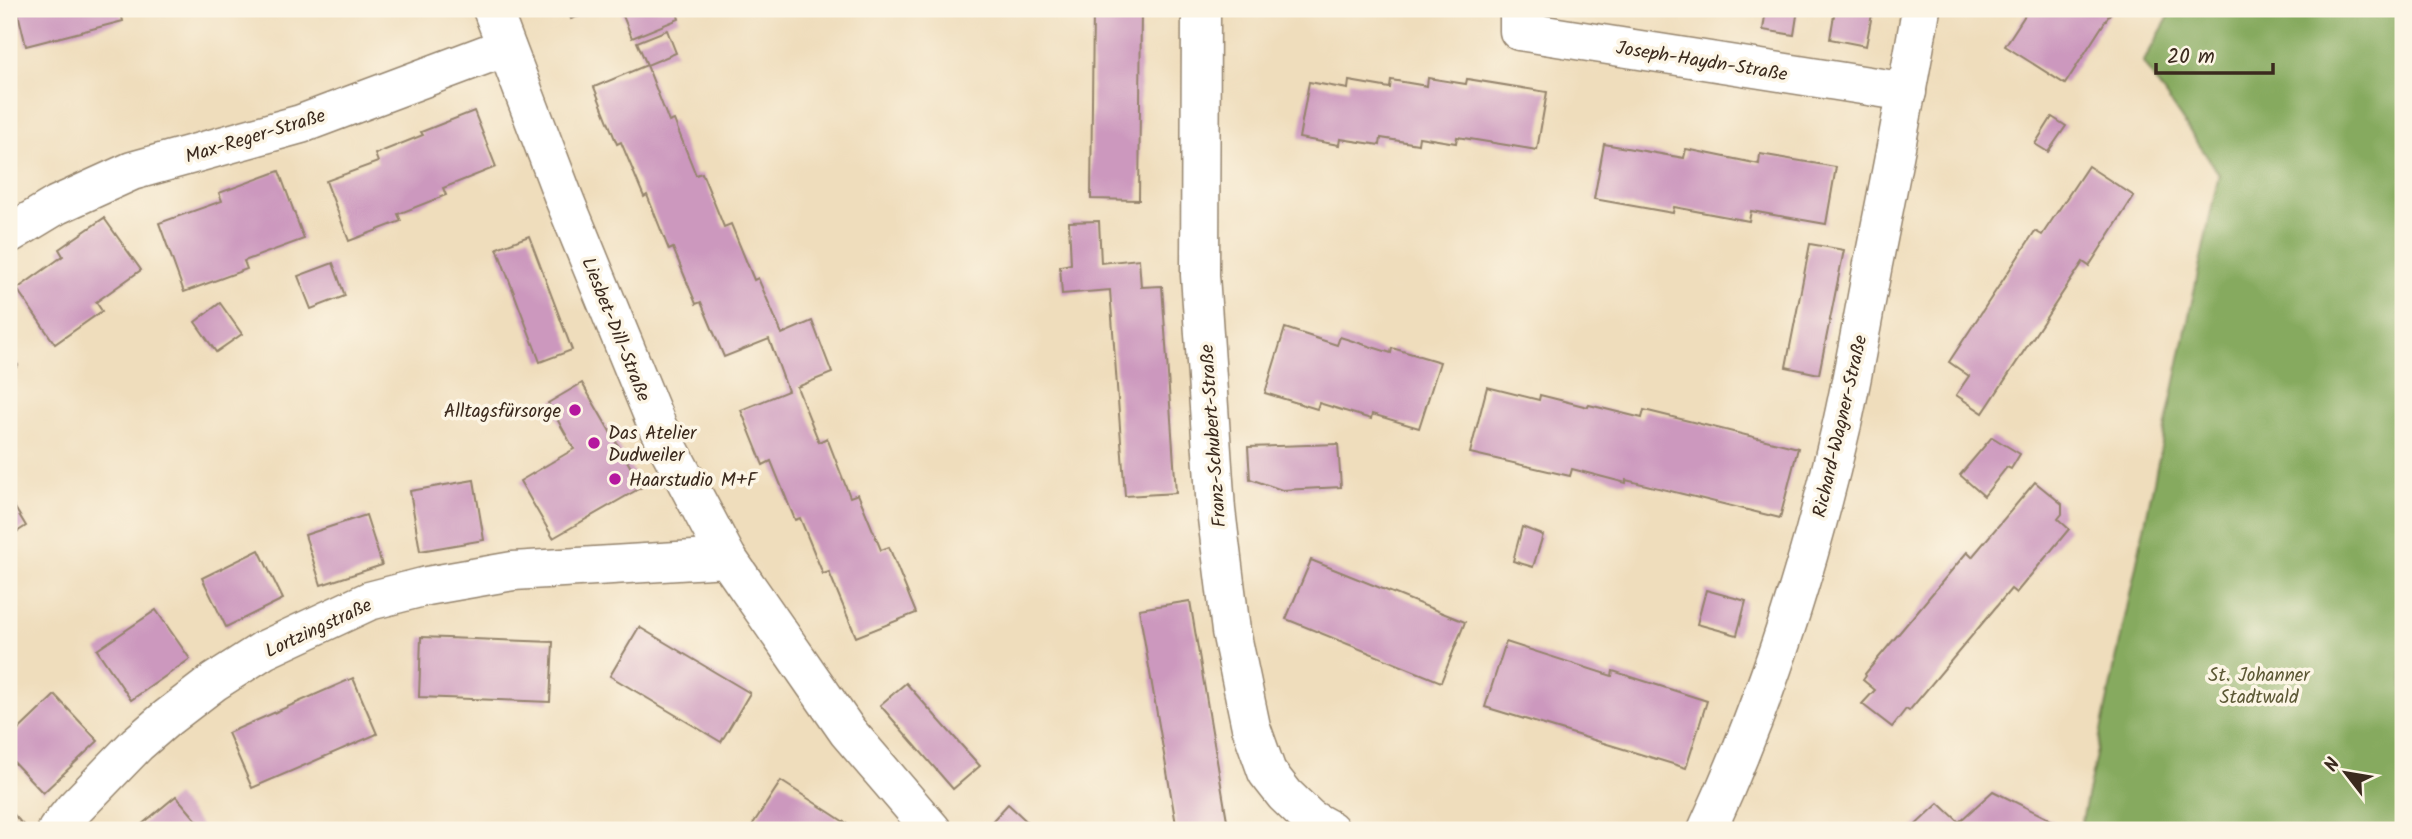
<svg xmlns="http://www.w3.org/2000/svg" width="2412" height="839" font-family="Kalam,sans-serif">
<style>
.forest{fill:#86aa5f;stroke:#606a3e;stroke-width:2}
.building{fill:#cc98be}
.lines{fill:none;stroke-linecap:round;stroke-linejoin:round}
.minor-casing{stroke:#95846d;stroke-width:41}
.minor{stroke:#fff;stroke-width:38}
.poi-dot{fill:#b5179e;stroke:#fcf5e5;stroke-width:2.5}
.labels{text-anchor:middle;stroke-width:7;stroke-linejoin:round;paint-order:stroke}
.street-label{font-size:19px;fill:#3b2a1e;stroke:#fcf5e5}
.poi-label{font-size:19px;fill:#3b2a1e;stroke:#fcf5e5;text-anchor:start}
.park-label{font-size:19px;fill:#5c5835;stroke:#fcf5e5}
</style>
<rect width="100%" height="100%" fill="#fcf5e5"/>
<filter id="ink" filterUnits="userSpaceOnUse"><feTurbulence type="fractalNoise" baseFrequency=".0143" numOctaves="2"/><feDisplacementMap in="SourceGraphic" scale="14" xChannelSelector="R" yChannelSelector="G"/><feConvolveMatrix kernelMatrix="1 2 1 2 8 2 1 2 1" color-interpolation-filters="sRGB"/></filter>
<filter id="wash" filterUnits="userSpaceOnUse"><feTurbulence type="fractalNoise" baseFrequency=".00686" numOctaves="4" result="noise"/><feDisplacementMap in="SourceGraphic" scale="28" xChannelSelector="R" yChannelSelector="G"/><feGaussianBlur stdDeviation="1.57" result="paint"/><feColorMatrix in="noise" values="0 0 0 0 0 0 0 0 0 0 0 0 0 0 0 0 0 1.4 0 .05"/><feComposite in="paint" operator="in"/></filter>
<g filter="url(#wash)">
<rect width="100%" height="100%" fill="#efddbc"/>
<!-- forest -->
<path class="forest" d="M2173,9H2403V830H2080L2219,174L2143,63Z"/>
<g id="blocks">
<!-- building -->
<g class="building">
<path d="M17,9H120L123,21L26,46Z"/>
<path d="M567,9H598L571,19Z"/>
<path d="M628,9H676L679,19L632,38L621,11Z"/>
<path d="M1093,9H1141L1139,200L1091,199Z"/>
<path d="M1766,9H1798L1794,35L1763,30Z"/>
<path d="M1835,9H1873L1866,46L1830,39Z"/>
<path d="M2029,9H2113L2065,84L2005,46Z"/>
<path d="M667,30L676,53L647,65L669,122L674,120L696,175L702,173L724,227L731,224L754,280L758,278L782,334L812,321L832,373L797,387L819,442L827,438L850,497L858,494L881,550L889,547L916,613L856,637L829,572L823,574L800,518L795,520L771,461L763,465L741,410L788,391L769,339L724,357L701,302L696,304L673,248L669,250L647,195L644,197L621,142L617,144L594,87L647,65L637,42Z"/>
<path d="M1428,78L1466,84L1467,79L1547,92L1537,150L1457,137L1456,143L1419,137L1418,144L1381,138L1380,145L1340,139L1339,145L1299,138L1309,82L1348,89L1349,81L1390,88L1391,80L1427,86Z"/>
<path d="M474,111L496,167L443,188L446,195L398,214L401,221L349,241L326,181L378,162L375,154L423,135L421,132Z"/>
<path d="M2052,117L2066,126L2048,152L2035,144Z"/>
<path d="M1604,144L1684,158L1686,149L1759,164L1760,154L1836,167L1826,224L1751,211L1749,221L1674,207L1673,213L1594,199Z"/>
<path d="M2088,166L2134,196L2089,266L2083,262L1983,413L1956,395L1969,376L1949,362L2035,231L2042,235Z"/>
<path d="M279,171L304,239L244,261L247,269L184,292L159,223L222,201L219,193Z"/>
<path d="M104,218L141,270L96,302L102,311L55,344L17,289L63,256L59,249Z"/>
<path d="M1099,221L1101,263L1139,259L1141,287L1162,286L1176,493L1125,496L1110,290L1062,294L1060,266L1071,264L1069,222Z"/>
<path d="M529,236L572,350L540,362L497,248Z"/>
<path d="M1810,244L1844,250L1819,374L1786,367Z"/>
<path d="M333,263L345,296L311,309L298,276Z"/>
<path d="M220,303L242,334L216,352L195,322Z"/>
<path d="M1285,328L1337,345L1340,337L1391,353L1392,348L1440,362L1419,428L1372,414L1371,419L1319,403L1317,409L1265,393Z"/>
<path d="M9,356L18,365L9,376Z"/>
<path d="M582,383L642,487L553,538L520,481L574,449L548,403Z"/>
<path d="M1487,387L1539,400L1540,395L1588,407L1589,405L1642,418L1644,410L1798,448L1780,518L1626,480V483L1572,469L1570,476L1470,453Z"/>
<path d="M1992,437L2020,454L2011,469L2007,467L1984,496L1960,475Z"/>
<path d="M1338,444L1341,487L1282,490L1250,479L1248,447Z"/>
<path d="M474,480L484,540L420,551L410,491Z"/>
<path d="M2035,482L2062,504V514L2058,519L2069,529L2016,593L2011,589L1909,711L1906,709L1892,727L1862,704L1875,690L1863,680L1866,676L1865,674L1967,552L1972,557Z"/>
<path d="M9,498L26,526L9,537Z"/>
<path d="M366,515L382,565L321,585L305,535Z"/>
<path d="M1522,527L1543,535L1533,567L1513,561Z"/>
<path d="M259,550L283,599L226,627L202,578Z"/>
<path d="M1311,560L1465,622L1441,682L1286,619Z"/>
<path d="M1706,590L1746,601L1737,635L1697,624Z"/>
<path d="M1190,601L1228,826L1204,830H1177L1139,609Z"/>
<path d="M156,610L190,659L131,700L97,650Z"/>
<path d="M639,627L750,693L721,742L610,676Z"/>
<path d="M421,637L553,642L550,702L419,697Z"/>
<path d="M1506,642L1612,676L1613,671L1707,701L1686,768L1485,707Z"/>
<path d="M353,678L377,734L252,788L228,733Z"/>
<path d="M906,683L980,766L953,789L880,705Z"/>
<path d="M55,695L98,741L43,793L9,757V739Z"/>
<path d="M781,781L832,814L856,830H749Z"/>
<path d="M1993,791L2071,830H1910L1939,803L1959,822Z"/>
<path d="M176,796L205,830H135Z"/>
<path d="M1008,804L1036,830H984Z"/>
<path d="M9,809L23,825L17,830H9Z"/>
</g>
</g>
</g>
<g filter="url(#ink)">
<use href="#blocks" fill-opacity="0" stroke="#95846d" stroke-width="2"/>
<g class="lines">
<defs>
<g id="minor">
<path d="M492,9L565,201L658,428L727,558L848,732L932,830"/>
<path d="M1201,9L1200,275L1216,510L1231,631L1251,727L1267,772L1285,795L1310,819L1330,830"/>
<path d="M1519,9V31L1907,92"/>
<path d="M9,234L57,205L132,171L301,124L506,47"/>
<path d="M57,830L74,809L137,744L167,718L214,682L264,650L369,601L427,586L513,571L727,558"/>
<path d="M1707,830C1767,700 1810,564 1842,424C1854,371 1863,317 1873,264C1890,179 1907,94 1921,9"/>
</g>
</defs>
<!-- minor casing -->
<use href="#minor" class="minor-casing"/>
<!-- minor -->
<use href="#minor" class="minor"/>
</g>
</g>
<!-- markers -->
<g class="poi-dot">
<circle cx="575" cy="410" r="7"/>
<circle cx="594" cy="443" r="7"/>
<circle cx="615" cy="479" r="7"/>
</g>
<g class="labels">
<!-- street labels -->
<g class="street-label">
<text transform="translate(1702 60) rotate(9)" y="7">Joseph-Haydn-Straße</text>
<text transform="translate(255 135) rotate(-17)" y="7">Max-Reger-Straße</text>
<text transform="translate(617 329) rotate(68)" y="7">Liesbet-Dill-Straße</text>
<text transform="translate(1839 426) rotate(-77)" y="7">Richard-Wagner-Straße</text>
<text transform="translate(1212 436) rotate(-94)" y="7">Franz-Schubert-Straße</text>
<text transform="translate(318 627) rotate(-25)" y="7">Lortzingstraße</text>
</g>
<!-- poi labels -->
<g class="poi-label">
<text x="561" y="417" text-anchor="end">Alltagsfürsorge</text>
<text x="608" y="439">Das Atelier<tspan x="608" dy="22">Dudweiler</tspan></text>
<text x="629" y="486">Haarstudio M+F</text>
</g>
<!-- park labels -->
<g class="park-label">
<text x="2259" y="681">St. Johanner<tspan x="2259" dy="22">Stadtwald</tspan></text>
</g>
</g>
<!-- margin -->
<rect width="2412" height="839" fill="none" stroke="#fcf5e5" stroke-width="35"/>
<!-- north arrow -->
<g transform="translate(2346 773) rotate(301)" stroke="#fcf5e5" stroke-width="5" paint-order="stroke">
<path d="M0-5L12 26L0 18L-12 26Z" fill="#3b2a1e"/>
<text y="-10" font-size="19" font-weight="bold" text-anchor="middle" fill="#3b2a1e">N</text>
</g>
<!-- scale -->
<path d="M2156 63v10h117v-10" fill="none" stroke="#3b2a1e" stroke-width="3.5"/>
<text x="2167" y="63" font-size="21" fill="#3b2a1e" stroke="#fcf5e5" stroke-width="5" paint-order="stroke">20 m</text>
</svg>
